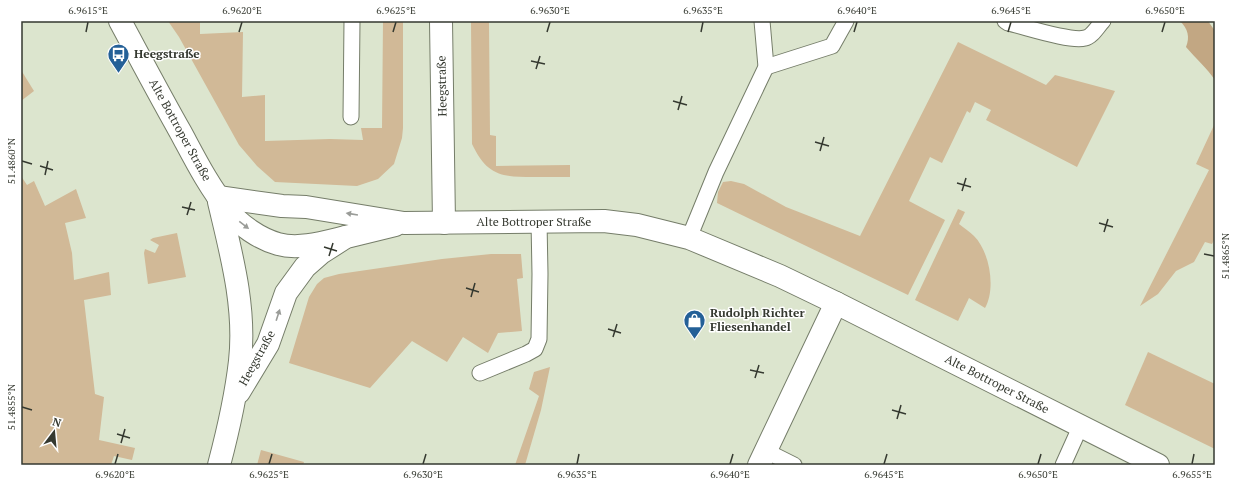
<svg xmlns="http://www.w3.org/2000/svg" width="1236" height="486" font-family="'PT Serif',serif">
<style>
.green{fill:#d1b997}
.forest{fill:#c2a783}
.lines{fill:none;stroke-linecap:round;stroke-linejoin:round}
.service-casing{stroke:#757d69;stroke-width:17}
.minor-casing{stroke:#757d69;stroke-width:24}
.tertiary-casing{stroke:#757d69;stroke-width:24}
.service{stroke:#fff;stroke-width:15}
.minor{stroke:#fff;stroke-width:22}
.tertiary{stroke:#fff;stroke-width:22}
.oneway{fill:#9a9c98}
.ticks{fill:none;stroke:#353930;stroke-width:1.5}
.labels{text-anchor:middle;stroke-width:3;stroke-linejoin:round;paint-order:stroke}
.poi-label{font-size:12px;font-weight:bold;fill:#353930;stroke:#fff;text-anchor:start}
.street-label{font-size:12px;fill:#353930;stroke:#fff}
.neatline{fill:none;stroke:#353930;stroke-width:1.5}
.ticks-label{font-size:10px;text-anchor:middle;fill:#353930}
</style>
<rect width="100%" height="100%" fill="#dce5ce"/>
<!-- green -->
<g class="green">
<path d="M168,21H200V34L243,32L242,97L265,95V141L330,139L363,140L361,128H382L383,21H403V128L402,138L394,164L378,179L357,186L275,182L257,166L239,145L179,37Z"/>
<path d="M471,21H489L490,135L496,136V166L570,165V177C558,177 545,177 533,177C500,177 487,175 472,144Z"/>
<path d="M958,42L1046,85L1055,75L1115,91L1077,167L986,120L991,110L975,102L970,113L967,111L942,163L930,157L909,201L945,220L908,295L717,203L718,192L723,182L731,181L744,184L786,207L860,236Z"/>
<path d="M21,70L34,91L21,101Z"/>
<path d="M1215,123V238L1212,244L1205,242L1194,262L1176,271L1158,294L1140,306L1209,170L1196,164Z"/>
<path d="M21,176L27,185L34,181L45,206L76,189L86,218L65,223L72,253L74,280L109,272L111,295L84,300L95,394L104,397L99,440L135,448L132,460L114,456L111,465H21Z"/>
<path d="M958,209L965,212L959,224C964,228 970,232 974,236C990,252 996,289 985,308L969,298L958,321L915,300Z"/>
<path d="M177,233L186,277L148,284L144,253L145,249L155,253L159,245L150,240L153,238Z"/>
<path d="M491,254H521L523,278L517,279L522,331L498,333L488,353L463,337L447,362L412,341L370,388L289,363L309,297L317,284L324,278L339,274L401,265L442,259Z"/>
<path d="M1148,352L1215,384V449L1125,405Z"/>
<path d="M550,367L541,410L525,465H515L539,396L529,389L534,372Z"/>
<path d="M261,450L304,462L303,465H257Z"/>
</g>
<!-- forest -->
<path class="forest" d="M1180,21H1208L1215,31V80C1207,68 1196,59 1186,47C1190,37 1188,29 1180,21Z"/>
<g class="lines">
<defs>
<g id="service">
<path d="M1005,21L1008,23C1026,27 1070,42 1085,38C1092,37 1098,26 1103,21"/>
<path d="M766,67L832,46L846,21"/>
<path d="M351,117L352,21"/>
<path d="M689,238L716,172L766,67L762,21"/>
<path d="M480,373L526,354L535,349L539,339L540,274L539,221"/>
<path d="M766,451L794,465"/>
<path d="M1063,465L1081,425"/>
</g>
<g id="minor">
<path d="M441,21L444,223"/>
<path d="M759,465L836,303"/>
</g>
<g id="tertiary">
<path d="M120,21C140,58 160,96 181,133C195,159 209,187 228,210C239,225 260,239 278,244C299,250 325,242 346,237"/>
<path d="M218,197L282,206L306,207L404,223L604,221L637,225L689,238L780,276L836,303L1158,465"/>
<path d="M219,202C231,253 246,307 240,361C236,396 228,431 219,465"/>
<path d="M239,392L268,344L286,293L305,267L321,253L346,237L395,225"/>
</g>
</defs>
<!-- service casing -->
<use href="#service" class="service-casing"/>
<!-- minor casing -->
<use href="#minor" class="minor-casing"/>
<!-- tertiary casing -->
<use href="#tertiary" class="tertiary-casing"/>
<!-- service -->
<use href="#service" class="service"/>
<!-- minor -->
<use href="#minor" class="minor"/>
<!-- tertiary -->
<use href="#tertiary" class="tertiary"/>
</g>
<!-- one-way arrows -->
<defs><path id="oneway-solid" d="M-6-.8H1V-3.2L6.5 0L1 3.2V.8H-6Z"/></defs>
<g class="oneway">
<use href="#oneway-solid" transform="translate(352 214) rotate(-171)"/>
<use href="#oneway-solid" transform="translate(244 225) rotate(38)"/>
<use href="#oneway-solid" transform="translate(278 315) rotate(-72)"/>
</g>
<!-- ticks -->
<path class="ticks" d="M86,32L88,22M239,32L242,22M393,32L396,22M547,32L550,22M701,32L703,22M854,32L857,22M1008,32L1011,22M1162,32L1165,22M531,61L545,64M536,69L540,56M673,101L687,105M678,110L682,96M815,142L829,146M820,151L824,137M22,161L32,164M40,166L53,170M45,175L48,161M957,183L971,187M962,191L966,178M182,207L195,210M187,215L191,202M1099,223L1113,227M1104,232L1108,219M324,247L337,251M1204,254L1214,256M329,256L333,243M466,288L479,292M471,297L475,283M608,329L621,333M613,337L617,324M750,370L764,373M755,378L759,365M22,407L32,410M892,410L906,414M897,419L901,405M117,434L130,438M121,443L125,429M115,464L118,454M269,464L272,454M423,464L426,454M577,464L579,454M730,464L733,454M884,464L887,454M1038,464L1041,454M1192,464L1194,454"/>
<!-- icons -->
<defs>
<symbol id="bus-pin" viewBox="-11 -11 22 30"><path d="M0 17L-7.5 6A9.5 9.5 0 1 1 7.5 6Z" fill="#246097" stroke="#fff"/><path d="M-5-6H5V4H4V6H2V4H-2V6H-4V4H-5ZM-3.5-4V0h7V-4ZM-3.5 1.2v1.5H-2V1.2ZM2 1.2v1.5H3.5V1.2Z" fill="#fff"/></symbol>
<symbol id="shop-pin" viewBox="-11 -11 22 30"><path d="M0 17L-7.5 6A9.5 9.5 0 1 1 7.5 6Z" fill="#246097" stroke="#fff"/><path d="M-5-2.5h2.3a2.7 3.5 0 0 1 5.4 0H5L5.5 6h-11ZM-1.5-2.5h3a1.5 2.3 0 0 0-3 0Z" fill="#fff"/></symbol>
</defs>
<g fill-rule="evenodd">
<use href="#bus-pin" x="106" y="42" width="25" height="34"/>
<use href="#shop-pin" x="682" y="308" width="25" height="34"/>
</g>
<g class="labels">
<!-- poi labels -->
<g class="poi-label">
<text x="134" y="58">Heegstraße</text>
<text x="710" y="317">Rudolph Richter<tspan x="710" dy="14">Fliesenhandel</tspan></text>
</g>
<!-- street labels -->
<g class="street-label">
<text transform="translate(442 86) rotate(-91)" y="4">Heegstraße</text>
<text transform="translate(180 130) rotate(61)" y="4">Alte Bottroper Straße</text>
<text x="534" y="226">Alte Bottroper Straße</text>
<text transform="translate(257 358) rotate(-61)" y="4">Heegstraße</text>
<text transform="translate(997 384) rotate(27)" y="4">Alte Bottroper Straße</text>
</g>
</g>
<!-- border -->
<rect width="1236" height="486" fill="none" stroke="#ffffff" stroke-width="44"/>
<!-- north arrow -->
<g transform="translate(54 432) rotate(16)" stroke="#ffffff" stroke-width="3" paint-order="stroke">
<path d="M0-3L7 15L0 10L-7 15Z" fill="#353930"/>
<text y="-6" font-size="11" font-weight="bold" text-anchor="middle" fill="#353930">N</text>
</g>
<rect x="22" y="22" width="1192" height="442" class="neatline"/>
<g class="ticks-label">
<text x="88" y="14">6.9615°E</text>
<text x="242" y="14">6.9620°E</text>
<text x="396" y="14">6.9625°E</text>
<text x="550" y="14">6.9630°E</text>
<text x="703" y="14">6.9635°E</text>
<text x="857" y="14">6.9640°E</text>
<text x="1011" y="14">6.9645°E</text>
<text x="1165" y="14">6.9650°E</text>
<text transform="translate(11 161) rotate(-90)" y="4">51.4860°N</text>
<text transform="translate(1225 256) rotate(-90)" y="4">51.4865°N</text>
<text transform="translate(11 407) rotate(-90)" y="4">51.4855°N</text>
<text x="115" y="478">6.9620°E</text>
<text x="269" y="478">6.9625°E</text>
<text x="423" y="478">6.9630°E</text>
<text x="577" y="478">6.9635°E</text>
<text x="730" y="478">6.9640°E</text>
<text x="884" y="478">6.9645°E</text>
<text x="1038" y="478">6.9650°E</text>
<text x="1192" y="478">6.9655°E</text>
</g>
</svg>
